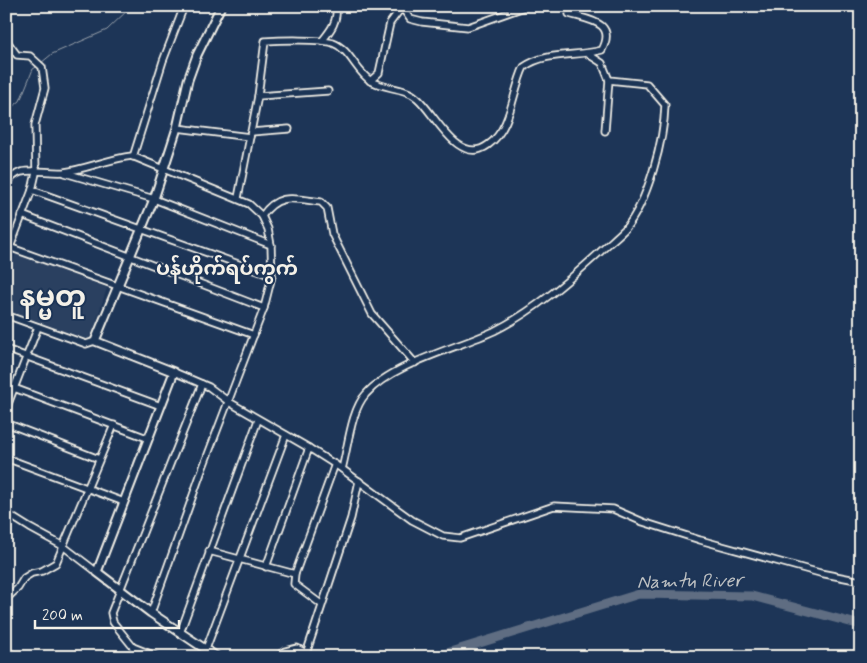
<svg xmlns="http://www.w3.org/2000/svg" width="867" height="663" font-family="Mynerve,'Noto Sans Myanmar',sans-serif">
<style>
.built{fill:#2a4060}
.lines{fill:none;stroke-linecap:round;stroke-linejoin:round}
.stream{stroke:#9aa2ab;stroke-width:1}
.river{stroke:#5e6d82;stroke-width:9}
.minor-casing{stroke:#f4f1e8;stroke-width:9}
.major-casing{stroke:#f4f1e8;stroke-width:11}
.minor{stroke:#1d3557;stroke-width:5.5}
.major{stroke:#1d3557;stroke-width:7}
.labels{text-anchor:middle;stroke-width:4;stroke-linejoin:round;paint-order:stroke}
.water-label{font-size:19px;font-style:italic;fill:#c0c3c4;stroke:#1d3557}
.quarter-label{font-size:20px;font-weight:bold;fill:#f4f1e8;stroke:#1d3557}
.town-label{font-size:28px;font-weight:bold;fill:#f4f1e8;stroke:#1d3557}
</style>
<rect width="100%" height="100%" fill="#1d3557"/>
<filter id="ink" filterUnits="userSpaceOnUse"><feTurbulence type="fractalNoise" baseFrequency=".02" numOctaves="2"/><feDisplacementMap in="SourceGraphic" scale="10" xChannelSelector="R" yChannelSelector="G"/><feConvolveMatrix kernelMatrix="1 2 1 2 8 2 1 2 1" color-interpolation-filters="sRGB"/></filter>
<g filter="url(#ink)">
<!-- built -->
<path class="built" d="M16,254L107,288L90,340L6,310V278Z"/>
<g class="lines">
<!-- stream -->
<g class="stream">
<path d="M41,63L52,54L107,30L132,6"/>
<path d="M6,112L20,101L33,69L38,66"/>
<path d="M6,643L22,657"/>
</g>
<!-- river -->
<path class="river" d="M434,657L639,594L752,596L861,625"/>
<defs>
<g id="minor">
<path d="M401,6L410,19L422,22L468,27L527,6"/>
<path d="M6,40L17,55L30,56L42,67L45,88L35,125L36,173L32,190L6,258"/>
<path d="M322,41C331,30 338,21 336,6"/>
<path d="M588,54L602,63L609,80L605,131"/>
<path d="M370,81L379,73L390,23L402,7"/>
<path d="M258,96L328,91"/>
<path d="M177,128L250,137"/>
<path d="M251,132L289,129"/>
<path d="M133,157L163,61L183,9"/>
<path d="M65,173L154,199L271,245"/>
<path d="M6,184C10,179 15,174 21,172C34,169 50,173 64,172C87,169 108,159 132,156L249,204L262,216L268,229L271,245L272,276L264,308L202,470L151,613"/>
<path d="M32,190L272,276"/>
<path d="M238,198L258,96L265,41C280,40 320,39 333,43C350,49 356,72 371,81C384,89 405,87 417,98C435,113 458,167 488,145C512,128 512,92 524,67C546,51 577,57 602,50C617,22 589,20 569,14"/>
<path d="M22,215L264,308"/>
<path d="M262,216C278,192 295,199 321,202L327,208L332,234L372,314L415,363"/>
<path d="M6,246L254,335"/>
<path d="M6,315L86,344L95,341"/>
<path d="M6,349L161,406"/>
<path d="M174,372L209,387L229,402L309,448L342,469L412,520L443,536L460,538L554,506L613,509L643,522L700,540L820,573L861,581"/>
<path d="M6,385L147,438"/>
<path d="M6,409L38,327"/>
<path d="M6,423L99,459"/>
<path d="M6,458L124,502"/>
<path d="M342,469C348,447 351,410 366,394C392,364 457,348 494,331C533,312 568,281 600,252C608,244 617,237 625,229C648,202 664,140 665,105L647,84L609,80"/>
<path d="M6,513L30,528L63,546L97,572"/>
<path d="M209,551L295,574"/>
<path d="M266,567L309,448"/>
<path d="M6,599L18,588L24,578L32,573L42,571L56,563L114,425"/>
<path d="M321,604L294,584L295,574L335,464"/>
<path d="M180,633L258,420"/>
<path d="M206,649L286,435"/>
<path d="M306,654L351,518L359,481"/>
<path d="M158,657L133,647L113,622L111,613L202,384"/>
</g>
<g id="major">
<path d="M217,657L151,613L97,572L174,372L95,341L154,199L177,128L188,80L197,55L221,6"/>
<path d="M278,657L285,652L297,649L306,654L307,657"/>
</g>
</defs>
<!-- minor casing -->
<use href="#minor" class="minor-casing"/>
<!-- major casing -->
<use href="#major" class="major-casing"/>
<!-- minor -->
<use href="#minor" class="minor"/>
<!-- major -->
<use href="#major" class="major"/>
</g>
</g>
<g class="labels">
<!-- water labels -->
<g class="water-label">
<text transform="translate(690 580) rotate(-1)" y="7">Namtu River</text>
</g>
<!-- quarter labels -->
<g class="quarter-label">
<text x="227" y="275">ပန်ဟိုက်ရပ်ကွက်</text>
</g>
<!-- town labels -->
<g class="town-label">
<text x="53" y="306">နမ္မတူ</text>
</g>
</g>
<!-- margin -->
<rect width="867" height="663" fill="none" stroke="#1d3557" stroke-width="25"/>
<rect x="12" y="12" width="842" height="638" fill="none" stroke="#f4f1e8" stroke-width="2" filter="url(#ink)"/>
<!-- scale -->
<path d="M35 620v8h144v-8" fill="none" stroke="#f4f1e8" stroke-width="2.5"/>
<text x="42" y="620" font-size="15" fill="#f4f1e8" stroke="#1d3557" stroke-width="4" paint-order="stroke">200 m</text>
</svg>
